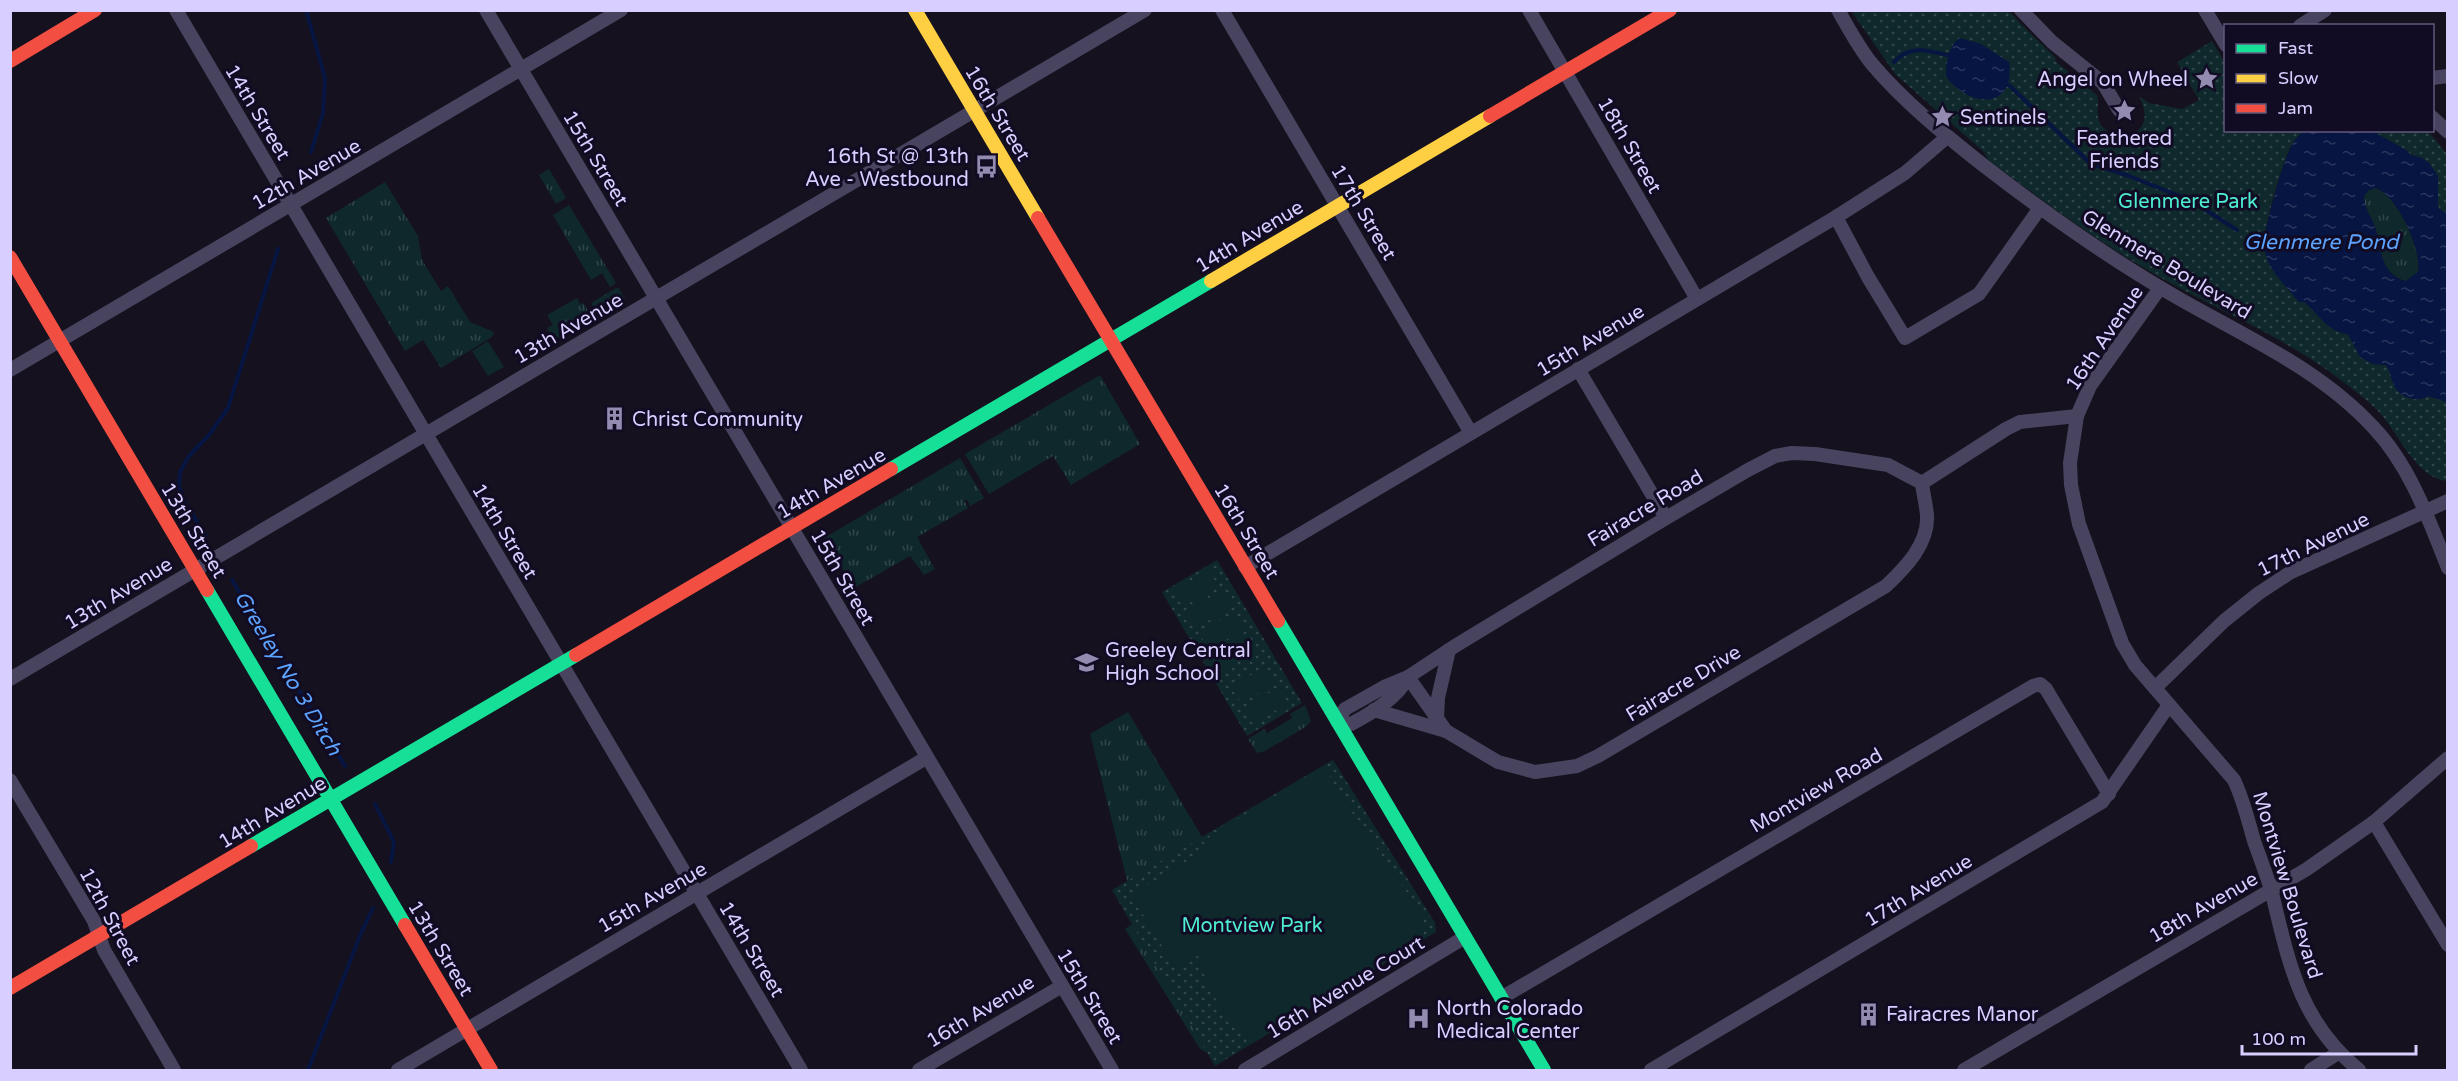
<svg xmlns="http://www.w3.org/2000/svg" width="2458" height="1081" font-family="'Varela Round',sans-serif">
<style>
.grass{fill:url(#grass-tufts)}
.park{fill:url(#park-dots)}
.pitch{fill:#0f282c}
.water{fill:url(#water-ripples);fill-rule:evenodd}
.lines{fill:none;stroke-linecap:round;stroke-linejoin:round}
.stream{stroke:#061541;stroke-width:4}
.street{stroke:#484460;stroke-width:14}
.fast{stroke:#16e098;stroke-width:14}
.slow{stroke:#ffcf43;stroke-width:14}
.jam{stroke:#f24e42;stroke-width:14}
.labels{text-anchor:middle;stroke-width:6;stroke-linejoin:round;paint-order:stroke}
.poi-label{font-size:20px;fill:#d8ceff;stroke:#120b24;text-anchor:start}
.street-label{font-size:20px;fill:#d8ceff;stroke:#120b24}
.park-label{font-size:20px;fill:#4decd3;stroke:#120b24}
.water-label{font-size:21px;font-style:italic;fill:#5ca4ff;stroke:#120b24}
</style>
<defs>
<pattern id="grass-tufts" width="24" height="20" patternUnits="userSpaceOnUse" patternTransform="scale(1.5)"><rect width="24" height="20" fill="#0f282c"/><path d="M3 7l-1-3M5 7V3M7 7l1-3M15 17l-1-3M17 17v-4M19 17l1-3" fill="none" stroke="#31464c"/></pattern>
<pattern id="park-dots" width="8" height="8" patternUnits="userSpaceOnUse" patternTransform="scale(1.5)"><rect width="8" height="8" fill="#0f282c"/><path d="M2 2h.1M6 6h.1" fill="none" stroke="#31464c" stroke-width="1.8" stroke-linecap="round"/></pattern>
<pattern id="water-ripples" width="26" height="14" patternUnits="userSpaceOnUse" patternTransform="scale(1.5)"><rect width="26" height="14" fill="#061541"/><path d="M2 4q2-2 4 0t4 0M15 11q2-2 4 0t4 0" fill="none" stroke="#2a365e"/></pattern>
</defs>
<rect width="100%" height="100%" fill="#15111e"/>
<!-- grass -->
<g class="grass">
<path d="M549,169L566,198L556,204L539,175Z"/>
<path d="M385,182L418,236L422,260L441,291L448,286L470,322L494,332L492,337L441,368L423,340L405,351L326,218Z"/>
<path d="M2376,188C2398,197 2422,249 2418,272L2406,281C2379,274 2382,248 2375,227C2371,216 2364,208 2364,196L2369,190Z"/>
<path d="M569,205L616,283L610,287L602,273L591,280L553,215Z"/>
<path d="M618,287L625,299L598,315L591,303Z"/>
<path d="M577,298L580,304L583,303L593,318L553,340L547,328L553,325L547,315Z"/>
<path d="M1100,375L1140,444L1071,485L1053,456L989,494L965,454Z"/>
<path d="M960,458L984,498L970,506L967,500H964L968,508L917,537L935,569L924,575L910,556L854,588L824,538Z"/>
<path d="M1305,705L1311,721L1307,726L1265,751L1257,753L1248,739L1264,729L1267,733L1292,718L1290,714Z"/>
<path d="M1128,712L1202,837L1333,760L1435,923L1215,1057L1200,1049L1125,929L1137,920L1090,734Z"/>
</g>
<!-- park -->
<g class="park">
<path d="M1851,11H2009L2022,25L2056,58L2055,61L2097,95C2100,105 2095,114 2100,123C2112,146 2161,138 2139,96L2149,103L2182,109L2199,100L2177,62L2212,41L2225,63L2226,130L2304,131C2298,136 2294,141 2290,148C2282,165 2260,236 2265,251C2272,277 2293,290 2311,308C2322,319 2331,333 2348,334L2355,347L2377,363L2386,365L2392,374L2428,396L2447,402V481C2415,478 2398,431 2377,410C2365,398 2351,388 2338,378C2285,338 2222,312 2165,280C2102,245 2045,202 1988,160L1984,152L1896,75Z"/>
<path d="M2372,131H2428L2447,154V214L2439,209L2438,205V176L2422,158L2411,155L2406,150Z"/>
<path d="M1217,560L1302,703L1247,736L1162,592Z"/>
<path d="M1333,760L1435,923L1436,932L1215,1066L1112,890Z"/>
</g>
<!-- pitch -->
<g class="pitch">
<path d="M488,341L504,367L488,376L472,351Z"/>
<path d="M1209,570L1218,586L1183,607L1173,591Z"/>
<path d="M1222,590L1231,607L1196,628L1186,612Z"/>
<path d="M1235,612L1244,629L1209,650L1199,633Z"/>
<path d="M1247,633L1256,649L1221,671L1211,655Z"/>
<path d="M1266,666L1276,683L1241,703L1231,687Z"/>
<path d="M1279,687L1288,703L1253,724L1243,708Z"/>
<path d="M1323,766L1358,822L1418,908L1424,926L1418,942L1255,1042C1222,1012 1210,999 1199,955L1176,969L1131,895L1194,857L1209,837Z"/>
</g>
<!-- water -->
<g class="water">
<path d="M1960,38L1981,44L2009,62C2016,111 1968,108 1946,76C1946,64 1948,45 1960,38Z"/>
<path d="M2304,131H2372L2406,150L2411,155L2422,158L2429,163L2438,176V205L2439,209L2448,214L2447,402L2428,396C2417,404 2397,397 2393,383C2390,375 2391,372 2386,365L2373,364L2360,357L2348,334C2327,332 2319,314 2304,302H2299C2287,287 2269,271 2265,252C2261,235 2282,166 2290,149C2293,141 2298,136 2304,131ZM2376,188C2398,197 2422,249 2418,272L2406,281C2379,274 2382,248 2375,227C2371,216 2364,208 2364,196L2369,190Z"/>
</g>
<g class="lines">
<!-- stream -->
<g class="stream">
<path d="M306,10L325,78L323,113L311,152"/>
<path d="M1894,62C1909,45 1927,50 1947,55"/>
<path d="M2003,82L2010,86L2091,164L2129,176L2190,200L2237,230"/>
<path d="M206,536L184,501L179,486L180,472L189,456L209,435L228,408L278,249"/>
<path d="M232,580L345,766"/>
<path d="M375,804L394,842L391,862"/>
<path d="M308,1070L361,933L373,908"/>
</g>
<!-- street -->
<g class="street">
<path d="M176,10L801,1070"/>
<path d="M486,10L1112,1070"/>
<path d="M1222,10L1471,433"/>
<path d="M1529,10L1697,299"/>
<path d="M1838,10C1849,29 1859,48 1872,64C1904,102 1944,134 1983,165C2045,213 2110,259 2178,298C2246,337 2320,369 2374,428C2410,466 2429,520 2448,568"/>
<path d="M2021,10L2052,42L2103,83L2119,110"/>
<path d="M2205,10L2226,45"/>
<path d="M2300,26L2325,10"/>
<path d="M2432,78L2448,76"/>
<path d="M2432,117L2448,132"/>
<path d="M1836,217L1868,277L1905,338L1979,294L2040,208"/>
<path d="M1578,369L1666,518"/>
<path d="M10,370L621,10"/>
<path d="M2077,416L2070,463L2071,485L2079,524L2122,643L2135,665L2234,780C2243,799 2248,820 2254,841C2260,858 2267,876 2272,893C2289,964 2300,1022 2359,1070"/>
<path d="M1922,483L2006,429L2020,422L2077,416L2090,386L2160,288"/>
<path d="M1245,567L1836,217L1905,173L1947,137"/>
<path d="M1408,677C1398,698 1370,714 1351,724L1337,721L1345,709L1384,687L1408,677L1455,646L1666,518L1748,470L1775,456L1792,453L1815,454L1888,465L1922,483"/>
<path d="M1408,677L1446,731L1498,762L1535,772L1577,766L1598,756L1886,586C1905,568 1929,544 1927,515C1926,504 1923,493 1922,483"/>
<path d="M10,679L1145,10"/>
<path d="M2155,688L2224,621L2259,593L2291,572L2448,501"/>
<path d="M1374,710L1446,731"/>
<path d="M1437,719L1438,698L1449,650"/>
<path d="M10,780L94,921L104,950L174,1070"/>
<path d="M2374,822L2448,945"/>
<path d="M1501,998L2033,686L2040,684L2046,689L2109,794"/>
<path d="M398,1070L926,758"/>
<path d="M919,1070L1062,986"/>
<path d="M1245,1070L1465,937"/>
<path d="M1651,1070L2102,802L2169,705"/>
<path d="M1964,1070L2307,869L2374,822L2448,758"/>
<path d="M2311,1070L2338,1053"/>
</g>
<!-- fast -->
<g class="fast">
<path d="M891,469L1211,281"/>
<path d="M207,590L405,925"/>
<path d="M1278,621L1544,1070"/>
<path d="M251,846L576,655"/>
</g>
<!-- slow -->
<g class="slow">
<path d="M915,10L1038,218"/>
<path d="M1211,281L1490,116"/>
</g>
<!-- jam -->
<g class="jam">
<path d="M10,61L95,10"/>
<path d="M1490,116L1670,10"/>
<path d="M1038,218L1278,621"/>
<path d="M10,257L207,590"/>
<path d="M576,655L891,469"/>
<path d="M405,925L491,1070"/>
<path d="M10,988L251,846"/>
</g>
</g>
<!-- icons -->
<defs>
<symbol id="sight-bare" viewBox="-9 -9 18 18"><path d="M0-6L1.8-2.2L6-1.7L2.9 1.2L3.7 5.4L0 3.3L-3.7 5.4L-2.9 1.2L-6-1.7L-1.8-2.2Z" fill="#948cb0" stroke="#120b24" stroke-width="2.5" paint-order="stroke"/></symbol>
<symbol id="bus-bare" viewBox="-9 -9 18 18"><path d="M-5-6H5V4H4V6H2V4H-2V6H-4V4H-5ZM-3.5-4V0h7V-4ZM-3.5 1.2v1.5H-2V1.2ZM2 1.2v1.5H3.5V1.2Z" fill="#948cb0" stroke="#120b24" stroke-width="2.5" paint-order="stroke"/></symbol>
<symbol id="building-bare" viewBox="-9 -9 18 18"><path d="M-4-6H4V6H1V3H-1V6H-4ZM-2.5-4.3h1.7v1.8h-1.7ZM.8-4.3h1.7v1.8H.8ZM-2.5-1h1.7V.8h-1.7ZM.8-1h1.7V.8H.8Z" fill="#948cb0" stroke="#120b24" stroke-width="2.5" paint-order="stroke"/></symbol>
<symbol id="school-bare" viewBox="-9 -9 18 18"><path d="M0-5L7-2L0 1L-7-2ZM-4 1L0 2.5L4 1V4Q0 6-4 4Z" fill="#948cb0" stroke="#120b24" stroke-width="2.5" paint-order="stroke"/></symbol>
<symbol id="hospital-bare" viewBox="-9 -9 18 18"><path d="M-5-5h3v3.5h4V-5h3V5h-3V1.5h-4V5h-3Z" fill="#948cb0" stroke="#120b24" stroke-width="2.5" paint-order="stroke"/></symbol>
</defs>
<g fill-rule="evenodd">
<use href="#sight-bare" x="2190" y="62" width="33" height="33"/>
<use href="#sight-bare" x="2108" y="94" width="33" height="33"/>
<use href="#sight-bare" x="1926" y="100" width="33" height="33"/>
<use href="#bus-bare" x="970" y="150" width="33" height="33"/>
<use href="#building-bare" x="598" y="402" width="33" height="33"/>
<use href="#school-bare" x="1070" y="646" width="33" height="33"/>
<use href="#building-bare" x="1852" y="998" width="33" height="33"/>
<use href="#hospital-bare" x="1402" y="1002" width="33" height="33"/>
</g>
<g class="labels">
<!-- poi labels -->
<g class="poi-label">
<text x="2188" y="86" text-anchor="end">Angel on Wheel</text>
<text x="1960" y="124">Sentinels</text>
<text x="2124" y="145" text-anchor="middle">Feathered<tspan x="2124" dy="23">Friends</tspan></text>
<text x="969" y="163" text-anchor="end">16th St @ 13th<tspan x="969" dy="23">Ave - Westbound</tspan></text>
<text x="632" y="426">Christ Community</text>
<text x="1105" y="657">Greeley Central<tspan x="1105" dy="23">High School</tspan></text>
<text x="1436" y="1015">North Colorado<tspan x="1436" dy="23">Medical Center</tspan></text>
<text x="1886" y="1021">Fairacres Manor</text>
</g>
<!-- street labels -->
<g class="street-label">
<text transform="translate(258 112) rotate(59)" y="7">14th Street</text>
<text transform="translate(998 113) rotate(59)" y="7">16th Street</text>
<text transform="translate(1630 145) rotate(60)" y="7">18th Street</text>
<text transform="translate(596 158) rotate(59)" y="7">15th Street</text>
<text transform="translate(306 174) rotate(-30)" y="7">12th Avenue</text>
<text transform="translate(1364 212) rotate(59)" y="7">17th Street</text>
<text transform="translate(1249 236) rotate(-31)" y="7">14th Avenue</text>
<text transform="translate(2167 264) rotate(31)" y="7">Glenmere Boulevard</text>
<text transform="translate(568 328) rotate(-30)" y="7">13th Avenue</text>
<text transform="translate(2104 338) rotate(-56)" y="7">16th Avenue</text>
<text transform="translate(1590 340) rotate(-31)" y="7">15th Avenue</text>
<text transform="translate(831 483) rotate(-30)" y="7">14th Avenue</text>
<text transform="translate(1645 508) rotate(-31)" y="7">Fairacre Road</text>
<text transform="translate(194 530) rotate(59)" y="7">13th Street</text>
<text transform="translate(505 531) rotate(59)" y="7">14th Street</text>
<text transform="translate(1247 531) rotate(59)" y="7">16th Street</text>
<text transform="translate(2313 544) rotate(-26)" y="7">17th Avenue</text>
<text transform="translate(843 577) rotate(60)" y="7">15th Street</text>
<text transform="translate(118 593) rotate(-31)" y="7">13th Avenue</text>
<text transform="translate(1683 683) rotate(-31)" y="7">Fairacre Drive</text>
<text transform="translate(1816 790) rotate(-30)" y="7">Montview Road</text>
<text transform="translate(272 812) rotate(-31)" y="7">14th Avenue</text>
<text transform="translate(2288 885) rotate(73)" y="7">Montview Boulevard</text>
<text transform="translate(1918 890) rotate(-31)" y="7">17th Avenue</text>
<text transform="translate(652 897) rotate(-30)" y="7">15th Avenue</text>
<text transform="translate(2203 907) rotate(-30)" y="7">18th Avenue</text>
<text transform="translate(110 916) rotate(62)" y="7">12th Street</text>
<text transform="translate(441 948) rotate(59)" y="7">13th Street</text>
<text transform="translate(752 949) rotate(59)" y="7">14th Street</text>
<text transform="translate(1345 987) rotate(-31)" y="7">16th Avenue Court</text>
<text transform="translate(1090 996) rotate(59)" y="7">15th Street</text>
<text transform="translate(980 1011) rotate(-31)" y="7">16th Avenue</text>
</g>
<!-- park labels -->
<g class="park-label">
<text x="2188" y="208">Glenmere Park</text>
<text x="1252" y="932">Montview Park</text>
</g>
<!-- water labels -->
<g class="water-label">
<text x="2321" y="249">Glenmere Pond</text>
<text transform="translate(288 673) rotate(59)" y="7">Greeley No 3 Ditch</text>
</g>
</g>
<!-- border -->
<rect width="2458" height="1081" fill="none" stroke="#d8ceff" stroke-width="24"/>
<!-- legend -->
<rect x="2224" y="24" width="210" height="108" fill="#120b24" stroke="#61597c" stroke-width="1.5"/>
<rect x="2236" y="44" width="30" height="9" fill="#16e098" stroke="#61597c" stroke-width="1.5"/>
<text x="2278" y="54" font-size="18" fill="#d8ceff">Fast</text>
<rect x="2236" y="74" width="30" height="9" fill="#ffcf43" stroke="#61597c" stroke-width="1.5"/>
<text x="2278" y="84" font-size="18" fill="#d8ceff">Slow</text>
<rect x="2236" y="104" width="30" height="9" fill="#f24e42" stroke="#61597c" stroke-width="1.5"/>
<text x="2278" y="114" font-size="18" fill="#d8ceff">Jam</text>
<!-- scale -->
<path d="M2242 1045v9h174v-9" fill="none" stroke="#d8ceff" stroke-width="3"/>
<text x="2251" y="1045" font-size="18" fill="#d8ceff" stroke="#120b24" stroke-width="4.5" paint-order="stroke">100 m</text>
</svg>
